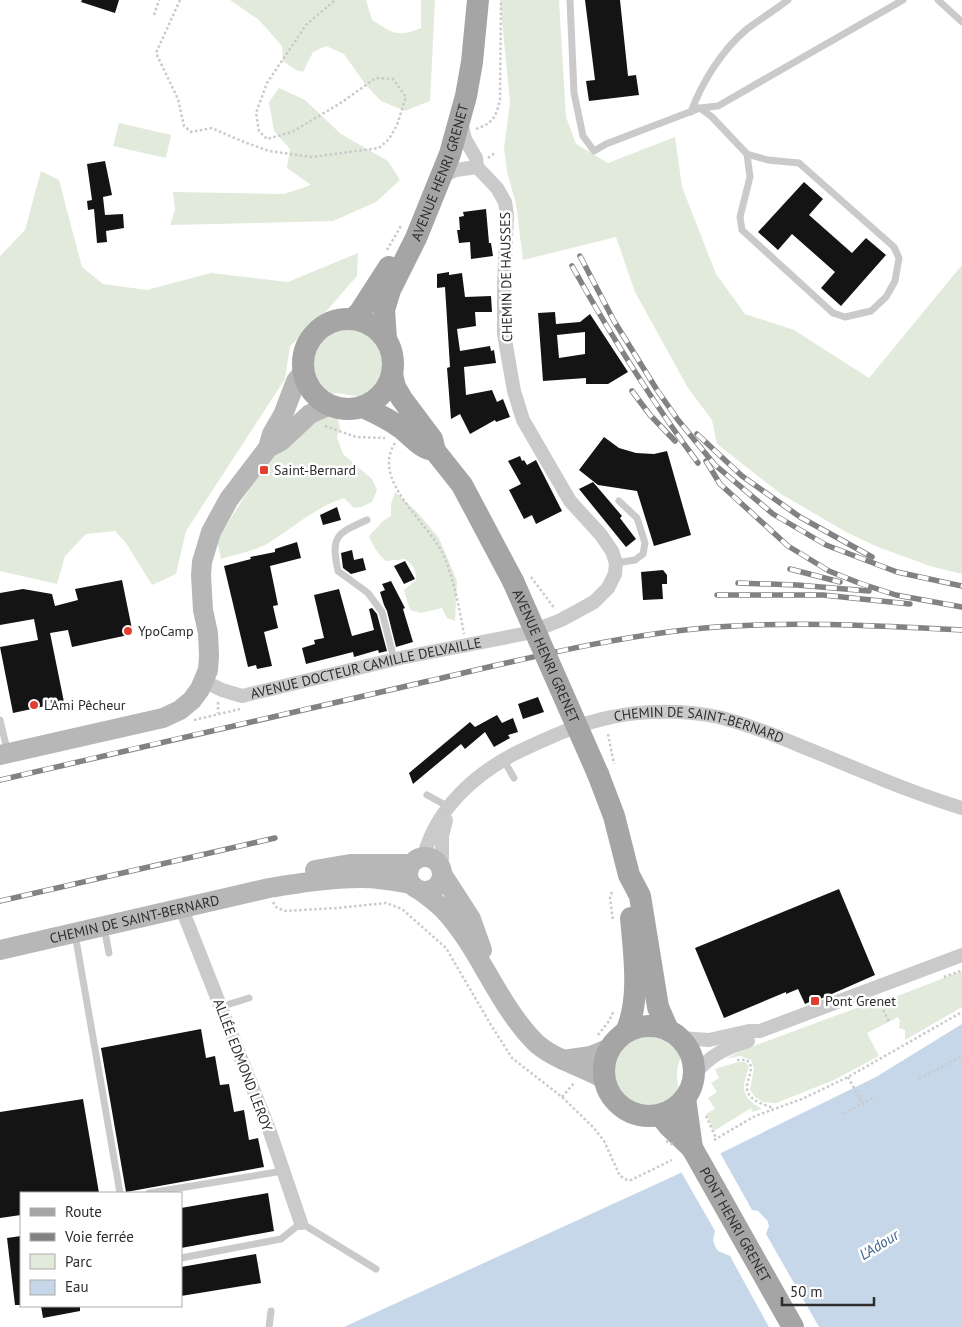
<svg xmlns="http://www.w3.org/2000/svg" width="962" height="1327" font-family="'PT Sans',sans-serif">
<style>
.green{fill:#e1eadb}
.water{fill:#c7d7ea}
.pier{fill:#fff}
.building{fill:#141414;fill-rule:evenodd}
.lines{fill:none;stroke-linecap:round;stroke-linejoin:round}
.path{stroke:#cacaca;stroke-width:2.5;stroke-dasharray:2.5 2.5;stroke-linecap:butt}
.lane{stroke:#cacaca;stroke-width:7}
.street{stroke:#cacaca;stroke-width:14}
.secondary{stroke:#b7b7b7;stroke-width:20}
.primary{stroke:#a5a5a5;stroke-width:22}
.rail-casing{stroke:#828282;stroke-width:5.5}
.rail{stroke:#fff;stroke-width:4;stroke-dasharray:11;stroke-linecap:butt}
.path-bridge{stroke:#cacaca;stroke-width:2.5;stroke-dasharray:2.5 2.5;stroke-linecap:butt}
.primary-bridge{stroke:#a5a5a5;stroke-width:22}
.poi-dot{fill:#e13f32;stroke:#fff;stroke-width:2}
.labels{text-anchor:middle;stroke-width:5;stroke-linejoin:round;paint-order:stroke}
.street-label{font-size:14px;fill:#2d2d2d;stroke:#fff}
.poi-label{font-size:14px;fill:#2d2d2d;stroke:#fff;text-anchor:start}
.water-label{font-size:15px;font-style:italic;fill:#3d628d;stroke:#fff}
</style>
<rect width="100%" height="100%" fill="#fff"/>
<!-- green -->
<g class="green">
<path d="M230,0H366L372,20C393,33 397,38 421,28V0H435L430,101L405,111L381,101L365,84L344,54L326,46L313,52L303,72L296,70L283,61L282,46L259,20Z"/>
<path d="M500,0H559L566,117L576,144L608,163L675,137L682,187L716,274L745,314L794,330L869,378L962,265V574L930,566L878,547L846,532L781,494L717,444L712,420L688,388L635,292L616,237L523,260L516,204L507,171L504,149L510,102Z"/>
<path d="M279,88L305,100L341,134L388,161L400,180L376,202L333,221L170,225L175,210L173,192L284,194L311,185L287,168L290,149L274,131L269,102Z"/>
<path d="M119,123L171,135L166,158L113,146Z"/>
<path d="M41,171L59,180L82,267L103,284L147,290L211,273L288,282L358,253L357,276L329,308L290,346L285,379L186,531L176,574L152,585L126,543L115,531L86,534L65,556L57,584L0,571V256L25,230Z"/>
<path d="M352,327C359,330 368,332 373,338C394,358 382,384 362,397L337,393L328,395C324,392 320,388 317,384C306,367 311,342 329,332C336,328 344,328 352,327Z"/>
<path d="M329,413L337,415L340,428L337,437L343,454L372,479L377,490L372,502L361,507L354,508L344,498C316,507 294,527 270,542C256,551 236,554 221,559L217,540C240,504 273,447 308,422C314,417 322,415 329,413Z"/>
<path d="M395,492L417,512L439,538L457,581L455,621L447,618L442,608L421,613L410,610L404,590L416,580C417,570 413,565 405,559L386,561C378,554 373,546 369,536L383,521L391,516V504Z"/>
<path d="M962,971V1007L905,1040V1030L899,1028L900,1021L898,1017L867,1033L879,1056L834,1080L776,1103L763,1102L755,1097L750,1090L754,1068L751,1060L740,1056L726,1059L740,1051L870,1003L877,1004Z"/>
<path d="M648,1036C663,1039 673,1044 681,1057C676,1068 676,1078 679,1090C633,1146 575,1050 648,1036Z"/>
<path d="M738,1062H745L749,1066C742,1089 740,1096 762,1109L752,1112L751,1108L714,1131L706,1114L715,1109L708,1098L717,1092L711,1083L719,1078L715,1069Z"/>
</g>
<!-- water -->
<path class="water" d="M962,1024V1327H344L674,1176L876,1077Z"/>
<!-- pier -->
<path class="pier" d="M719,1151L752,1210L758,1211L767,1220L769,1226L766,1234L819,1327H769L730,1256L718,1251L715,1246L713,1240L715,1231L680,1170Z"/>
<!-- building -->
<g class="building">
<path d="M82,0H119L115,13L81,2Z"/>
<path d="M585,0H620L628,76L636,75L639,95L589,101L586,81L595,80Z"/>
<path d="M105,161L112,195L103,197L105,215L123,214L124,228L106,231L107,242L97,243L94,209L88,210L87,201L92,200L87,164Z"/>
<path d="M804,182L823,199L809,215L852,253L866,238L886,255L841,306L821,288L835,272L792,234L778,250L758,232Z"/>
<path d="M486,209L489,243H491L493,256L471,259L470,242L459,243L457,230H460L459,217L464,216L463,212Z"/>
<path d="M449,272V275L462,273L465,297L491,296L492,312H475L476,326L457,329L460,351L490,346L491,351L494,350L496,363L464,367L466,395L492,390L497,402L503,399L510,417L496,422L495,420L470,434L460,414L451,419L447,368L450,367L445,287L437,288V274Z"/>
<path d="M555,312L556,324L580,322L590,314L628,372L608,384H586V378L543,381L538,313ZM585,332V354L559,358L557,335Z"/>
<path d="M604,437L619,448L636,453L654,454L667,451L691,535L654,546L637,491L598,485L579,470Z"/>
<path d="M520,456L522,461L524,460L527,465L536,460L562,511L536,524L532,515L524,519L509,490L521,484L508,461Z"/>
<path d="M593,482L622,516L620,518L636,539L626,547L579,489Z"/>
<path d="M337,507L341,520L323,525L320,515Z"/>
<path d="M297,542L301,558L270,566L278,605L273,606L278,628L264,632L272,666L257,669L256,665L248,667L224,566L251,559L250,557L275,552V549Z"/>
<path d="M352,550L354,560L363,558L366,570L351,574L343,568L341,553Z"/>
<path d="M405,561L415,579L404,584L394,566Z"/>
<path d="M663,570L667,575V584H662L663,599L643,600L641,572Z"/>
<path d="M122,580L133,634L72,647L68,630L50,633L64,702L13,713L0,647L38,640L34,619L0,625V593L23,589L52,594L55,606L78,600L75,589Z"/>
<path d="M391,581L405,608L403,609L413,642L396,647L387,611L384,605L380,592L385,590L382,584Z"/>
<path d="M339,589L352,636L374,630L369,609L372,608L377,614L387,651L379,653L378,650L354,657L353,652L306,664L302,648L315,644L314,640L324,638L314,595Z"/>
<path d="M538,697L544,712L523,719L518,704Z"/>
<path d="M497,715L502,723L513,718L518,732L508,735L510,738L494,747L485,732L465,749L461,744L413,784L409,773L470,722L475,727Z"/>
<path d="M839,889L875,975L825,997L817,1000L816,999L805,1004L798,989L786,994V992L724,1018L695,948Z"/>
<path d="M201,1029L206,1058L215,1056L220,1085L229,1084L234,1112L244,1110L249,1140L258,1138L264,1167L126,1192L101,1048Z"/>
<path d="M83,1099L99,1193H21V1215L0,1218V1112Z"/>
<path d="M268,1193L274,1231L181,1248V1208Z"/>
<path d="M21,1236V1305H15L7,1238Z"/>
<path d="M256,1254L261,1283L181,1296V1267Z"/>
<path d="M41,1306H80V1311L43,1318Z"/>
</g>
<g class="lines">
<!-- path -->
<g class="path">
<path d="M180,0L156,53L178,99L184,126L191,132L212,128L244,142L269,151L312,157L379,148L389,139L397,125L406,97L393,79L376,78L339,104L292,132L267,139L259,131L256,113L267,83L306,25L335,0"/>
<path d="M154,15L159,0"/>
<path d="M476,129C493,123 496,117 500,100L501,0"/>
<path d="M488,158L495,153"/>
<path d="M387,250L402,224"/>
<path d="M293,360C298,337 313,317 337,313"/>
<path d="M325,426L356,437L385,438"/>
<path d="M395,443C370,481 430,524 444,556C454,580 459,607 464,634"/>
<path d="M531,577L555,609"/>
<path d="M218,702V713"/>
<path d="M194,720L240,709"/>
<path d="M608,734L614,764"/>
<path d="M612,892L610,898L613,921"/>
<path d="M273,902L276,907L284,911L337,908L386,903L402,909L446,948L491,1025L512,1058L562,1097L593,1127L604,1141L620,1176L627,1180H631L672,1160"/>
<path d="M944,977L960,971"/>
<path d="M879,1001L889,1022"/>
<path d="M598,1035L609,1021L614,1010"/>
<path d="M737,1060H747L751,1066C751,1073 748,1079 747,1086C746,1100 763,1104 773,1108"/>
<path d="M848,1077L863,1104"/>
<path d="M919,1079L962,1056"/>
<path d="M562,1097L574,1083"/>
<path d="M844,1113L875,1097"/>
<path d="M706,1116L716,1138"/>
<path d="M714,1140L755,1116L802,1099L848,1077L962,1012"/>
</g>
<!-- lane -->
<g class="lane">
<path d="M570,0L574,93L583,136L594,151L606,144L700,108L712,117L747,154L768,160L799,163L894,247L899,258L895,281L886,297L871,311L845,317L833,313L742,230L740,217L750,177L747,154"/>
<path d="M938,0L962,22"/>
<path d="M700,108L718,106L903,0"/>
<path d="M691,112C702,82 722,50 747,29C760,19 775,10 788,0"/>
<path d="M367,520C335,534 331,537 338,571L368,593L382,612L394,659"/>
<path d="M616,563L635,560L643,554L645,543L637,518L619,501"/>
<path d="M0,720L6,745"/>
<path d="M503,759L514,778"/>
<path d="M427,795L449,807"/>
<path d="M104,927L109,953"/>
<path d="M75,934L120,1193"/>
<path d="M220,1007L249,998"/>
<path d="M149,1193L283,1171"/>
<path d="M181,1258L281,1239L301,1223L376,1269"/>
<path d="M269,1327L271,1311"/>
</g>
<!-- street -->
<g class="street">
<path d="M443,176L456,170L477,167"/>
<path id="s1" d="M204,681L222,690L242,696L400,658L528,633L561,620L594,602L608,588L615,574L616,563L612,551L601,535L570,501L523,420L514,391L504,334V286L507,215L505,202L497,188L477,167L476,158L465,139L461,123"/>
<path id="s2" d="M424,856C436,808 477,772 520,751C550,737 580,723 612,717C645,710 685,710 718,717C747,724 775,735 803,747C856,768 908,792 962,808"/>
<path d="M440,865L442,858V836L446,820"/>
<path d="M182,909L270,1132L301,1223"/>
<path d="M680,1038L709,1040L749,1031H760L962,955"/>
<path d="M694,1075C709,1056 725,1048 748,1041"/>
</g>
<!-- secondary -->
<g class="secondary">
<path d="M268,448L281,441L310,414L330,405"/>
<path d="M0,755L163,718L180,710L192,700L200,689L208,670L209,656L208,633L203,610L201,575L202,562L211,532L229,499L268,448L272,434L283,415L296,381L304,372"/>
<circle cx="425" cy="874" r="17"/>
<path d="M315,870L350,864H410"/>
<path d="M442,874L471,919L482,950"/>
<path d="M421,891C429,897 437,903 444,910C480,949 497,1003 534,1041C550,1058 584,1067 604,1079"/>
<path id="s3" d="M0,950L269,888C300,883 331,878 361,878C378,878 395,881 411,884"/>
<path d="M563,1060L591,1056L610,1048"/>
</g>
<!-- primary -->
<g class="primary">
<path d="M353,319L360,312L389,267"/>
<circle cx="348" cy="364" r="45"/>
<path id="s4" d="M386,339L384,310L390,290L416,238L450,154L466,96L472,62L478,0"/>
<path d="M392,374L395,387L402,399L432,439L435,451L462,485L513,581"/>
<path d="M363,407C376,413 389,419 401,428C409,434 420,447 429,449"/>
<path d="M598,774L614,816L629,875L640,896L658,1007L668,1030"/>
<circle cx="649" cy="1071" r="45"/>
<path d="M626,1032C641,999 634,953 631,918"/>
<path d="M685,1098L692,1148"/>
<path d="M660,1115L669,1126L692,1148"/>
</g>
<defs>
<g id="rail">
<path d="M580,256L614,321L657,390L678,420L715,465L773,514L826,545L897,572L962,586"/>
<path d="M572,266C610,334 651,400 698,463"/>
<path d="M632,391L650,415L675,441"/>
<path d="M697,434L742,476L800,517L872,557"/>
<path d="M706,461L720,484L788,546L829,571L859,583L896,595L962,607"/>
<path d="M790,569L840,582"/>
<path d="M738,583L797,585L869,591"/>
<path d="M717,595H823L910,604"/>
<path d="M0,780C136,748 272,717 407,686C509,663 612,635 716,627C798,621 880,626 962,630"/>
<path d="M0,901L275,838"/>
</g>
</defs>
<!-- rail casing -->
<use href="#rail" class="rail-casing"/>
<!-- rail -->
<use href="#rail" class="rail"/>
<!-- path-bridge -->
<path class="path-bridge" d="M666,1141L675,1146"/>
<!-- primary-bridge -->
<g class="primary-bridge">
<path id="s5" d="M513,581L598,774"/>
<path id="s6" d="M692,1148L793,1327"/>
</g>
</g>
<!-- markers -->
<g class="poi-dot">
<rect x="259" y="465" width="10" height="10" rx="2.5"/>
<circle cx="128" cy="631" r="5"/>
<circle cx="34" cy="705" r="5"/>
<rect x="810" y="996" width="10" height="10" rx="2.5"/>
</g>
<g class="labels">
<!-- street labels -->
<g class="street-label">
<text dy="5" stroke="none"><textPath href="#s4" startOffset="178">AVENUE HENRI GRENET</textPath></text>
<text transform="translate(506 277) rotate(-91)" y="5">CHEMIN DE HAUSSES</text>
<text dy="5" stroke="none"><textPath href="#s5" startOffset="82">AVENUE HENRI GRENET</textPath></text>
<text dy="5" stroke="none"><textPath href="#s1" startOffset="168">AVENUE DOCTEUR CAMILLE DELVAILLE</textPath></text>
<text dy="5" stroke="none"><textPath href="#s2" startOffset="334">CHEMIN DE SAINT-BERNARD</textPath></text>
<text dy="5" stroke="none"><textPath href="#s3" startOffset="138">CHEMIN DE SAINT-BERNARD</textPath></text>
<text transform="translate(243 1065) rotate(69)" y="5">ALLÉE EDMOND LEROY</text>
<text dy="5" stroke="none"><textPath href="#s6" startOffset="88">PONT HENRI GRENET</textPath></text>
</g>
<!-- poi labels -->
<g class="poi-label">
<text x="274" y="475">Saint-Bernard</text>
<text x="138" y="636">YpoCamp</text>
<text x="44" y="710">L'Ami Pêcheur</text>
<text x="825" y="1006">Pont Grenet</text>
</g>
<!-- water labels -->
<g class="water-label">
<text transform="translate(879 1245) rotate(-32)" y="5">L'Adour</text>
</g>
</g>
<!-- legend -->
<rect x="20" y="1192" width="162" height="115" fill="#ffffff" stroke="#ababab"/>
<rect x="30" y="1208" width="25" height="8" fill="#a5a5a5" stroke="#ababab"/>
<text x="65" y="1217" font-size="15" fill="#2d2d2d">Route</text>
<rect x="30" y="1233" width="25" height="8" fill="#828282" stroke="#ababab"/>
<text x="65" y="1242" font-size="15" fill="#2d2d2d">Voie ferrée</text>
<rect x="30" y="1254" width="25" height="15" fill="#e1eadb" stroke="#ababab"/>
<text x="65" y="1267" font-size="15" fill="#2d2d2d">Parc</text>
<rect x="30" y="1280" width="25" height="15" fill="#c7d7ea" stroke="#ababab"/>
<text x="65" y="1292" font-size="15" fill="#2d2d2d">Eau</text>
<!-- scale -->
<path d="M782 1297v8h92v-8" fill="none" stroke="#2d2d2d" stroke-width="2.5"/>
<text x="790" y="1297" font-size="15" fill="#2d2d2d" stroke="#ffffff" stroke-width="4" paint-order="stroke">50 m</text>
</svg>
